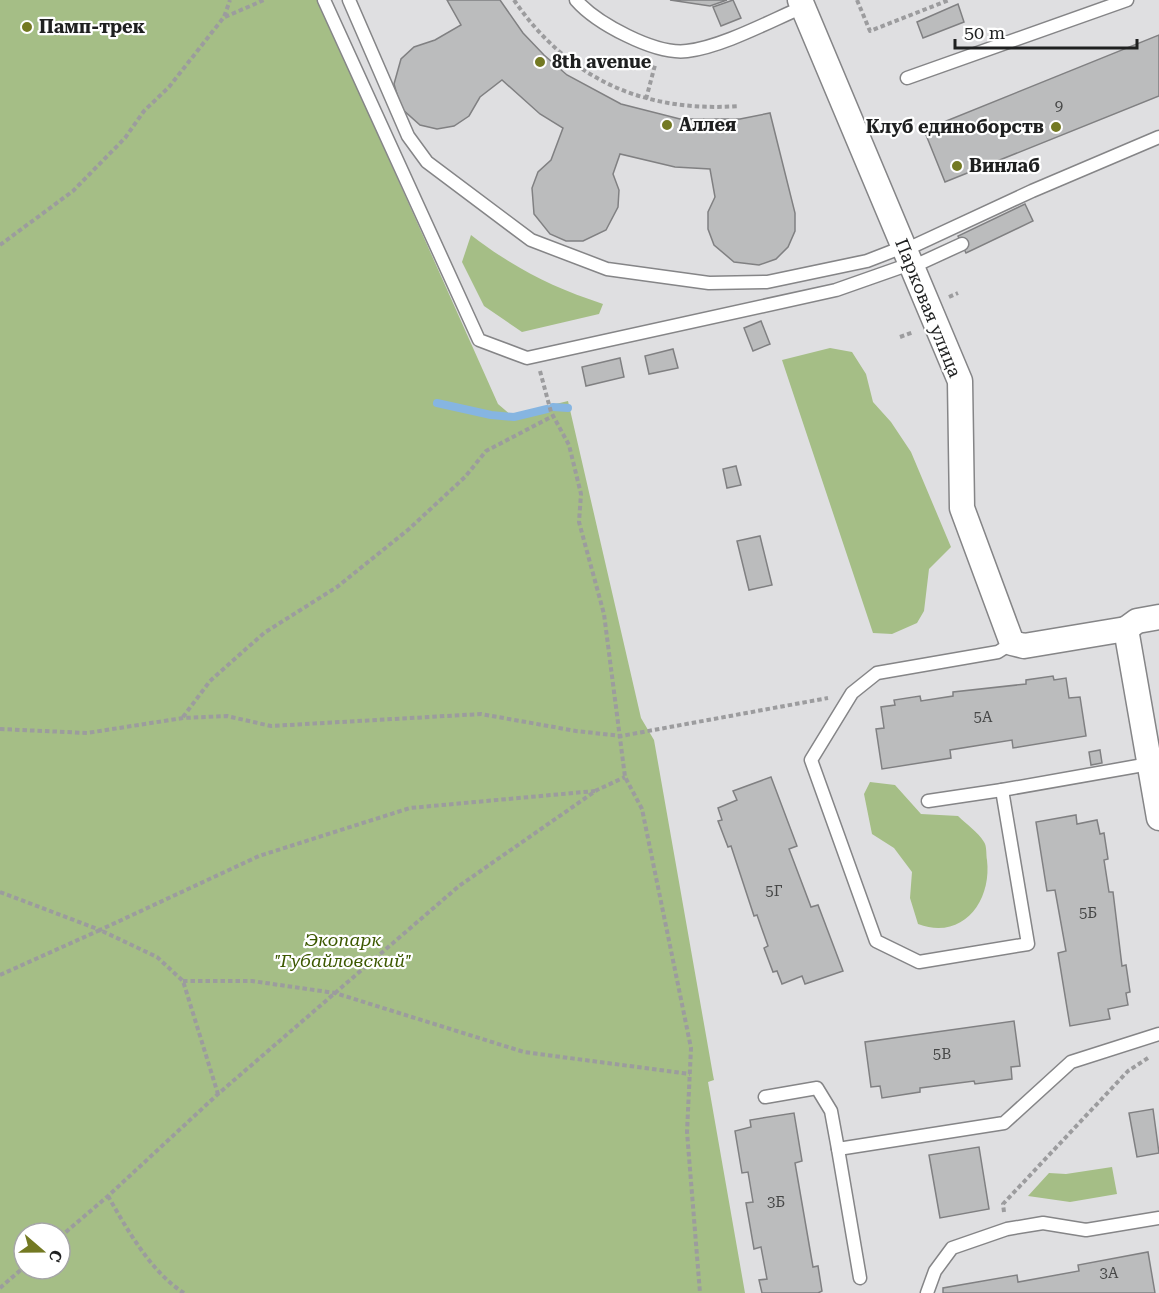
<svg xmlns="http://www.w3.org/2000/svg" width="1159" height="1293" font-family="'Roboto Serif',serif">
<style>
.green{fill:#a5be86;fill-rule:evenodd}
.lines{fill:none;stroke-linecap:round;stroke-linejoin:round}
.stream{stroke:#86b5e1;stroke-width:8}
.building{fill:#bbbcbd;stroke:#808082;stroke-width:1.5}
.lane-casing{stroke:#858587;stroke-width:15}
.street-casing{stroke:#858587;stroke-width:27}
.path{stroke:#9c9c9e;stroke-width:4;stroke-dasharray:4.5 3;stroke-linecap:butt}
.lane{stroke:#fff;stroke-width:12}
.street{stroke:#fff;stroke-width:24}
.poi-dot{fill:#737922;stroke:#fff;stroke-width:2}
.labels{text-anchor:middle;stroke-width:4.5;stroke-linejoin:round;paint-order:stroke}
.number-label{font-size:15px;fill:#464747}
.poi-label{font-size:18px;font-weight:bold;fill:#1f2020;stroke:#fff;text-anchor:start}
.street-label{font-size:18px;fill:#1f2020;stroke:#fff}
.park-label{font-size:18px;font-style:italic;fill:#3c5800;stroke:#fff}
</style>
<rect width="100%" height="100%" fill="#dfdfe1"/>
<!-- green -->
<g class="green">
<path d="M0,0H318L498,404L511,415L568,401L641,718L654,740L713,1075L714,1080L708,1082L745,1293H0ZM24,1233H60V1269H24Z"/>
<path d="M471,235C514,268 551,287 603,304L599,314L522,332L484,306L462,262Z"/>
<path d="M830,348L852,352L866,374L873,402L891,422L911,452L951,547L929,569L924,611L917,623L892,634L873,633L782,360Z"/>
<path d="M870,782L895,785L921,814L958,816C966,824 978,832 984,842C987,846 986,855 987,860C992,902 962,941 918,924L910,898L912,872L894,848L872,834L864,794Z"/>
<path d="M1112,1167L1117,1194L1070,1202L1028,1196L1049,1173L1066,1174Z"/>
</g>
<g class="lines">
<!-- stream -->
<g class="stream">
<path d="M437,403L491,415L514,417L547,409"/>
<path d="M553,407L568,408"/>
</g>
</g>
<!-- building -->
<g class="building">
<path d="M447,0H500L523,33L544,55L567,75L621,104L680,119H740L770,113L795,213V231L788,247L776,259L759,265L734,262L714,245L708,229V212L715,197L710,169L675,167L620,154L613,174L619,190L618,207L606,230L583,241H566L550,234L534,214L532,188L538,172L551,160L563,128L540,114L502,80L480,97L469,116L454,126L437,129L420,125L401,108L394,84L401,59L414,47L435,40L461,25Z"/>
<path d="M670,0H727L710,6Z"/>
<path d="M733,0L741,18L721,26L713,7Z"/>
<path d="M958,4L964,22L923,38L917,22Z"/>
<path d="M1159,35V96L945,182L924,130Z"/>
<path d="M1025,204L1033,221L966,253L958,236Z"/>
<path d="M761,321L770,344L753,351L744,328Z"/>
<path d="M673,349L678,368L649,374L645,356Z"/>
<path d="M620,358L624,377L586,386L582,367Z"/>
<path d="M736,466L741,485L727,488L723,469Z"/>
<path d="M760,536L772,585L749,590L737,541Z"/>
<path d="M1053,676L1054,680L1066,678L1069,698L1080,697L1086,736L1013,748L1012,740L950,750L951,758L882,769L876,729L884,728L881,707L895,705L894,700L920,696L921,701L953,696V692L1026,684V680Z"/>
<path d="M1100,750L1102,763L1091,765L1089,752Z"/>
<path d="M771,777L797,846L789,849L811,907L818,905L843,971L805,984L802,976L782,984L777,971L773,972L764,948L768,946L757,915L754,916L731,846L728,847L718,821L722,820L718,808L737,800L733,791Z"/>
<path d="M1076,815L1077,824L1097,820L1100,834L1104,833L1108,859L1104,860L1109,892H1113L1122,966L1126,965L1130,992L1126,993L1128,1005L1108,1009L1110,1019L1070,1026L1058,953L1066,951L1055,890L1047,891L1036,822Z"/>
<path d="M1014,1021L1020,1066L1011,1067L1012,1079L975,1084L974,1081L920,1088V1092L882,1098L880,1086L871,1087L865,1042Z"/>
<path d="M1153,1109L1159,1153L1137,1157L1129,1113Z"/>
<path d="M794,1113L802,1161L795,1163L813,1267L818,1266L822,1291L818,1293H762L759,1280L767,1279L761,1247L754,1249L746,1203L753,1202L748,1172L742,1173L735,1131L751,1127L750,1120Z"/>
<path d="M979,1147L989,1209L940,1218L929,1155Z"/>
<path d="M1148,1252L1155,1293H943V1288L1017,1275L1018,1282L1079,1271L1078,1265Z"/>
</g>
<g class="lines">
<defs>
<g id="lane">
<path d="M324,0L479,340L527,358L836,290L910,264"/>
<path d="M349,0L408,136L427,162L531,240L607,269L709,283L767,282L867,261L903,247"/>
<path d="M576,0C596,23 655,55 687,51C722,47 770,21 803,7"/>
<path d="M907,78L1127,0"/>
<path d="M905,250L1032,191L1159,137"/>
<path d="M912,267L962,244"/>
<path d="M1012,643L998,652L877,673L852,693L811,760L876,941L919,962L1028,944L1002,790L1149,764"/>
<path d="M928,801L1002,790"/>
<path d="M765,1097L817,1088L831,1111L838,1149L1004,1123L1071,1062L1159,1034"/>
<path d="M838,1149L860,1278"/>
<path d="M927,1293L935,1271L952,1248L1007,1229L1043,1223L1086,1230L1159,1218"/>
</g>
<g id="street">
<path d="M800,0L960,381L962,508L1012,643L1024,646L1126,629L1159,818"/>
<path d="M1126,629L1137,621L1159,617"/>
</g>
</defs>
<!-- lane casing -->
<use href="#lane" class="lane-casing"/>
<!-- street casing -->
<use href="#street" class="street-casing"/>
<!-- path -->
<g class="path">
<path d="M514,0C568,79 644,113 739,106"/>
<path d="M857,0L870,31L949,0"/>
<path d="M225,17L264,0"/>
<path d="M646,99L655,65"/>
<path d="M0,245L73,191L125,138L144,111L169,87L224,17L230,0"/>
<path d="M949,297L958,293"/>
<path d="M900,337L914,332"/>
<path d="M540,371L551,412L569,445L581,494L579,522L604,614L625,777L642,809L691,1048L687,1132L700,1293"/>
<path d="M183,717L210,681L264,633L337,587L409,529L465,477L486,451L553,416"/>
<path d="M0,729L87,733L183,718L227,716L271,726L481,714L576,731L621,736L828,698"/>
<path d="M0,892L100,930L259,856L410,808L595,791"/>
<path d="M0,975L100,930L157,957L183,981L218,1094"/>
<path d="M183,981H252L335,993L524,1052L690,1074"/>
<path d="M108,1196C128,1231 151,1272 184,1293"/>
<path d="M1004,1212L1003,1204L1128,1071L1148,1058"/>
<path d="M60,1237L108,1196L218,1094L459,886L597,790L625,777"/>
<path d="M0,1288L24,1267"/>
</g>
<!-- lane -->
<use href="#lane" class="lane"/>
<!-- street -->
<use href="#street" class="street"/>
</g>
<!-- markers -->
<g class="poi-dot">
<circle cx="27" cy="27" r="6"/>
<circle cx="540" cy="62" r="6"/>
<circle cx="667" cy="125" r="6"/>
<circle cx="1056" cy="127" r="6"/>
<circle cx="957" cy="166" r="6"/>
</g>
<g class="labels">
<!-- number labels -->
<g class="number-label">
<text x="1059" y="111">9</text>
<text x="983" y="722">5А</text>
<text x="774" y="896">5Г</text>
<text x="1088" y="918">5Б</text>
<text x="942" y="1059">5В</text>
<text x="776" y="1207">3Б</text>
<text x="1109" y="1278">3А</text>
</g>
<!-- poi labels -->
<g class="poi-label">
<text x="39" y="33">Памп-трек</text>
<text x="552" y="68">8th avenue</text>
<text x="679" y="131">Аллея</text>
<text x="1044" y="133" text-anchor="end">Клуб единоборств</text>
<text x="969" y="172">Винлаб</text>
</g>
<!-- street labels -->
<g class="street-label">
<text transform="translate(928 308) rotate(68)" y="6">Парковая улица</text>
</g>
<!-- park labels -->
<g class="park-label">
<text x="343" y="946">Экопарк<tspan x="343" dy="21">"Губайловский"</tspan></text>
</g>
</g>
<!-- north arrow -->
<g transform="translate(42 1251) rotate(110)"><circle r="28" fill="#ffffff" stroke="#a5a6a6" stroke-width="1.5"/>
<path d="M0-4.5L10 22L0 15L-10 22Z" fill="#737922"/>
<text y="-9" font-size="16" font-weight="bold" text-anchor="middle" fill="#1f2020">С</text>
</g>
<!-- scale -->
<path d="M955 39v9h182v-9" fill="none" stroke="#1f2020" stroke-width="3"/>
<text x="964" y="39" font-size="18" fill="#1f2020" stroke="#ffffff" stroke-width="4.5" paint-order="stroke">50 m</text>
</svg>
